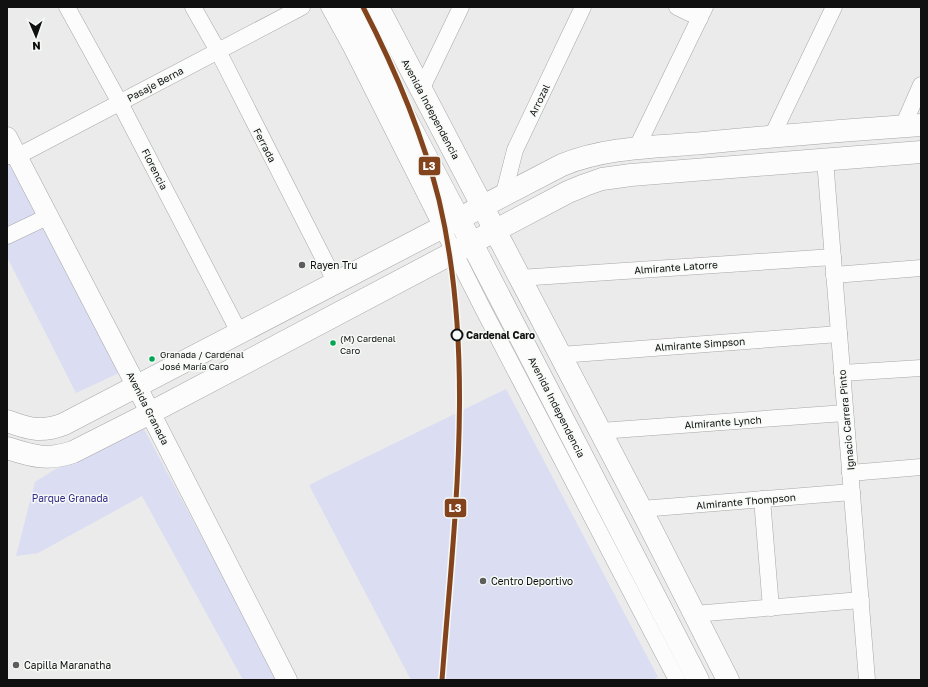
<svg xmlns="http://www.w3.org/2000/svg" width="928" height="687" font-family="'Golos Text',sans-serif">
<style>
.green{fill:#dbddf3}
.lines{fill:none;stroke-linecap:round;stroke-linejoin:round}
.minor-casing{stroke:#a6a7a6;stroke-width:17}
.tertiary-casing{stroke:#a6a7a6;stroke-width:21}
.secondary-casing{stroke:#a6a7a6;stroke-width:23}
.primary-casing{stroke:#a6a7a6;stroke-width:23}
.minor{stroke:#fcfcfc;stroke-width:16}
.tertiary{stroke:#fcfcfc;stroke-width:20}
.secondary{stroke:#fcfcfc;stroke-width:22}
.primary{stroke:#fcfcfc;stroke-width:22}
.metro-1-casing{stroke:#f6faf7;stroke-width:8}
.metro-1{stroke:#83441d;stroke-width:5}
.poi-dot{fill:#5c5d5c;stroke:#f6faf7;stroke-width:1.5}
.stop-dot{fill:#f6faf7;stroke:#0f100f;stroke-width:2}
.bus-dot{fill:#00a651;stroke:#f6faf7;stroke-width:1.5}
.labels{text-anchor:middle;stroke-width:3;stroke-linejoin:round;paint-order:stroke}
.bus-label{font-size:9px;fill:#0f100f;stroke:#f6faf7;text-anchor:start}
.street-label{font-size:10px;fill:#0f100f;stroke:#f6faf7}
.poi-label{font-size:10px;fill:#0f100f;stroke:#f6faf7;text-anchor:start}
.stop-label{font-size:10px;font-weight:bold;fill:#0f100f;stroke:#f6faf7;text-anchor:start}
.park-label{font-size:10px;fill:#352a8d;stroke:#f6faf7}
.line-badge{stroke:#f6faf7;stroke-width:1.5}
.badge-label{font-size:11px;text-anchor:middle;font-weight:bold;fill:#fff}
</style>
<rect width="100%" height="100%" fill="#eaebea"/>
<!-- green -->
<g class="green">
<path d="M7,147L121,372L76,393L7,257Z"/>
<path d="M506,389L658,677L653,680H411L309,485Z"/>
<path d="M144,429L278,680H243L142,496L38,553L16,556L35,482L54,470Z"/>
</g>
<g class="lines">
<defs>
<g id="minor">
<path d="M67,7L120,103L240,334"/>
<path d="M193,7L218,51L336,283"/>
<path d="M329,7L351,47L483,309L677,680"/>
<path d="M677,7L700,18"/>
<path d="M421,90L461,7"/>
<path d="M903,126L921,85"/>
<path d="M772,136L834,7"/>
<path d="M636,149L705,7"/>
<path d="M7,156H18L302,7"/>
<path d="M825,160L867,680"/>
<path d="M503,197L515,150L583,7"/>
<path d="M7,236L49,216"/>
<path d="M834,275L921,268"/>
<path d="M519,278L833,257"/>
<path d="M560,355L839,334"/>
<path d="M842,373L921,368"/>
<path d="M600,431L845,413"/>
<path d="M850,473L921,467"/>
<path d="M762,499L771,608"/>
<path d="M641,509L852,492"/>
<path d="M694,614L861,600"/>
</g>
<path id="tertiary" d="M7,137L137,387L287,680"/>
<g id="secondary">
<path d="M7,421C29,429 41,433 64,424L562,165C606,147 656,147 703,143C775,136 848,130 921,125"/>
<path d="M7,448C32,456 47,461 73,452L150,413L568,192L585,185L602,179L631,175L921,152"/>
</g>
<g id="primary">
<path d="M347,7L480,259L698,680"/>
<path d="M378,7L641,509L728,680"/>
</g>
</defs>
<!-- minor casing -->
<use href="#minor" class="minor-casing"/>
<!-- tertiary casing -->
<use href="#tertiary" class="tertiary-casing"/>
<!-- secondary casing -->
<use href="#secondary" class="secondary-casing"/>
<!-- primary casing -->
<use href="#primary" class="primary-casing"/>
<!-- minor -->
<use href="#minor" class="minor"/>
<!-- tertiary -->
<use href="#tertiary" class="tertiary"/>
<!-- secondary -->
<use href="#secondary" class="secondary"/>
<!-- primary -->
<use href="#primary" class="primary"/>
<defs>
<path id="metro-1" d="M363,7C395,69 422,132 439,200C476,357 454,521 442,680"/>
</defs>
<!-- metro-1 casing -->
<use href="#metro-1" class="metro-1-casing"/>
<!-- metro-1 -->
<use href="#metro-1" class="metro-1"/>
</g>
<!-- markers -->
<g class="poi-dot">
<circle cx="302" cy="265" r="4"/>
<circle cx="483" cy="581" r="4"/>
<circle cx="16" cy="665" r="4"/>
</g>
<circle class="stop-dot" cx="457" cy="335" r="5.5"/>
<g class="bus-dot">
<circle cx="333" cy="343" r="3.5"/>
<circle cx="152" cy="359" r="3.5"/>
</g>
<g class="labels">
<!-- bus labels -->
<g class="bus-label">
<text x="340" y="342">(M) Cardenal<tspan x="340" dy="12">Caro</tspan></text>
<text x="160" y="358">Granada / Cardenal<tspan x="160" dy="12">José María Caro</tspan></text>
</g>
<!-- street labels -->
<g class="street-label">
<text transform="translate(155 84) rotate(-28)" y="4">Pasaje Berna</text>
<text transform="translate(539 100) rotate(-64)" y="4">Arrozal</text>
<text transform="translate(431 109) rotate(62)" y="4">Avenida Independencia</text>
<text transform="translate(265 145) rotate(63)" y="4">Ferrada</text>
<text transform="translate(155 169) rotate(63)" y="4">Florencia</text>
<text transform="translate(676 267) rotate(-4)" y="4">Almirante Latorre</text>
<text transform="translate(700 344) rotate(-4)" y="4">Almirante Simpson</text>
<text transform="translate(557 407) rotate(63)" y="4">Avenida Independencia</text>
<text transform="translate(148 408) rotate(63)" y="4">Avenida Granada</text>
<text transform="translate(846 420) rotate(-95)" y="4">Ignacio Carrera Pinto</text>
<text transform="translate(723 422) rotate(-4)" y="4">Almirante Lynch</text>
<text transform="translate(746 501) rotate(-5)" y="4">Almirante Thompson</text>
</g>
<!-- poi labels -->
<g class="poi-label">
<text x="310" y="269">Rayen Tru</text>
<text x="491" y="585">Centro Deportivo</text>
<text x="24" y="669">Capilla Maranatha</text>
</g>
<!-- stop labels -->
<g class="stop-label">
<text x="466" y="339">Cardenal Caro</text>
</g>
<!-- park labels -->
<g class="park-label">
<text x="70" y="502">Parque Granada</text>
</g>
</g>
<g class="line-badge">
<rect x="418" y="156" width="23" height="20" rx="4" fill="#83441d"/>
<rect x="444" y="498" width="23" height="20" rx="4" fill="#83441d"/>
</g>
<g class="badge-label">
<text x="429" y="170">L3</text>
<text x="455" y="512">L3</text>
</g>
<!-- border -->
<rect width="928" height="687" fill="none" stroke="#0f100f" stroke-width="16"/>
<!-- north arrow -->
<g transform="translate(36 36) rotate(178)" stroke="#f6faf7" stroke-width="3" paint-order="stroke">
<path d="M0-3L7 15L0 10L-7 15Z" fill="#0f100f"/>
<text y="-6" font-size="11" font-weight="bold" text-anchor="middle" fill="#0f100f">N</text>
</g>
</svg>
